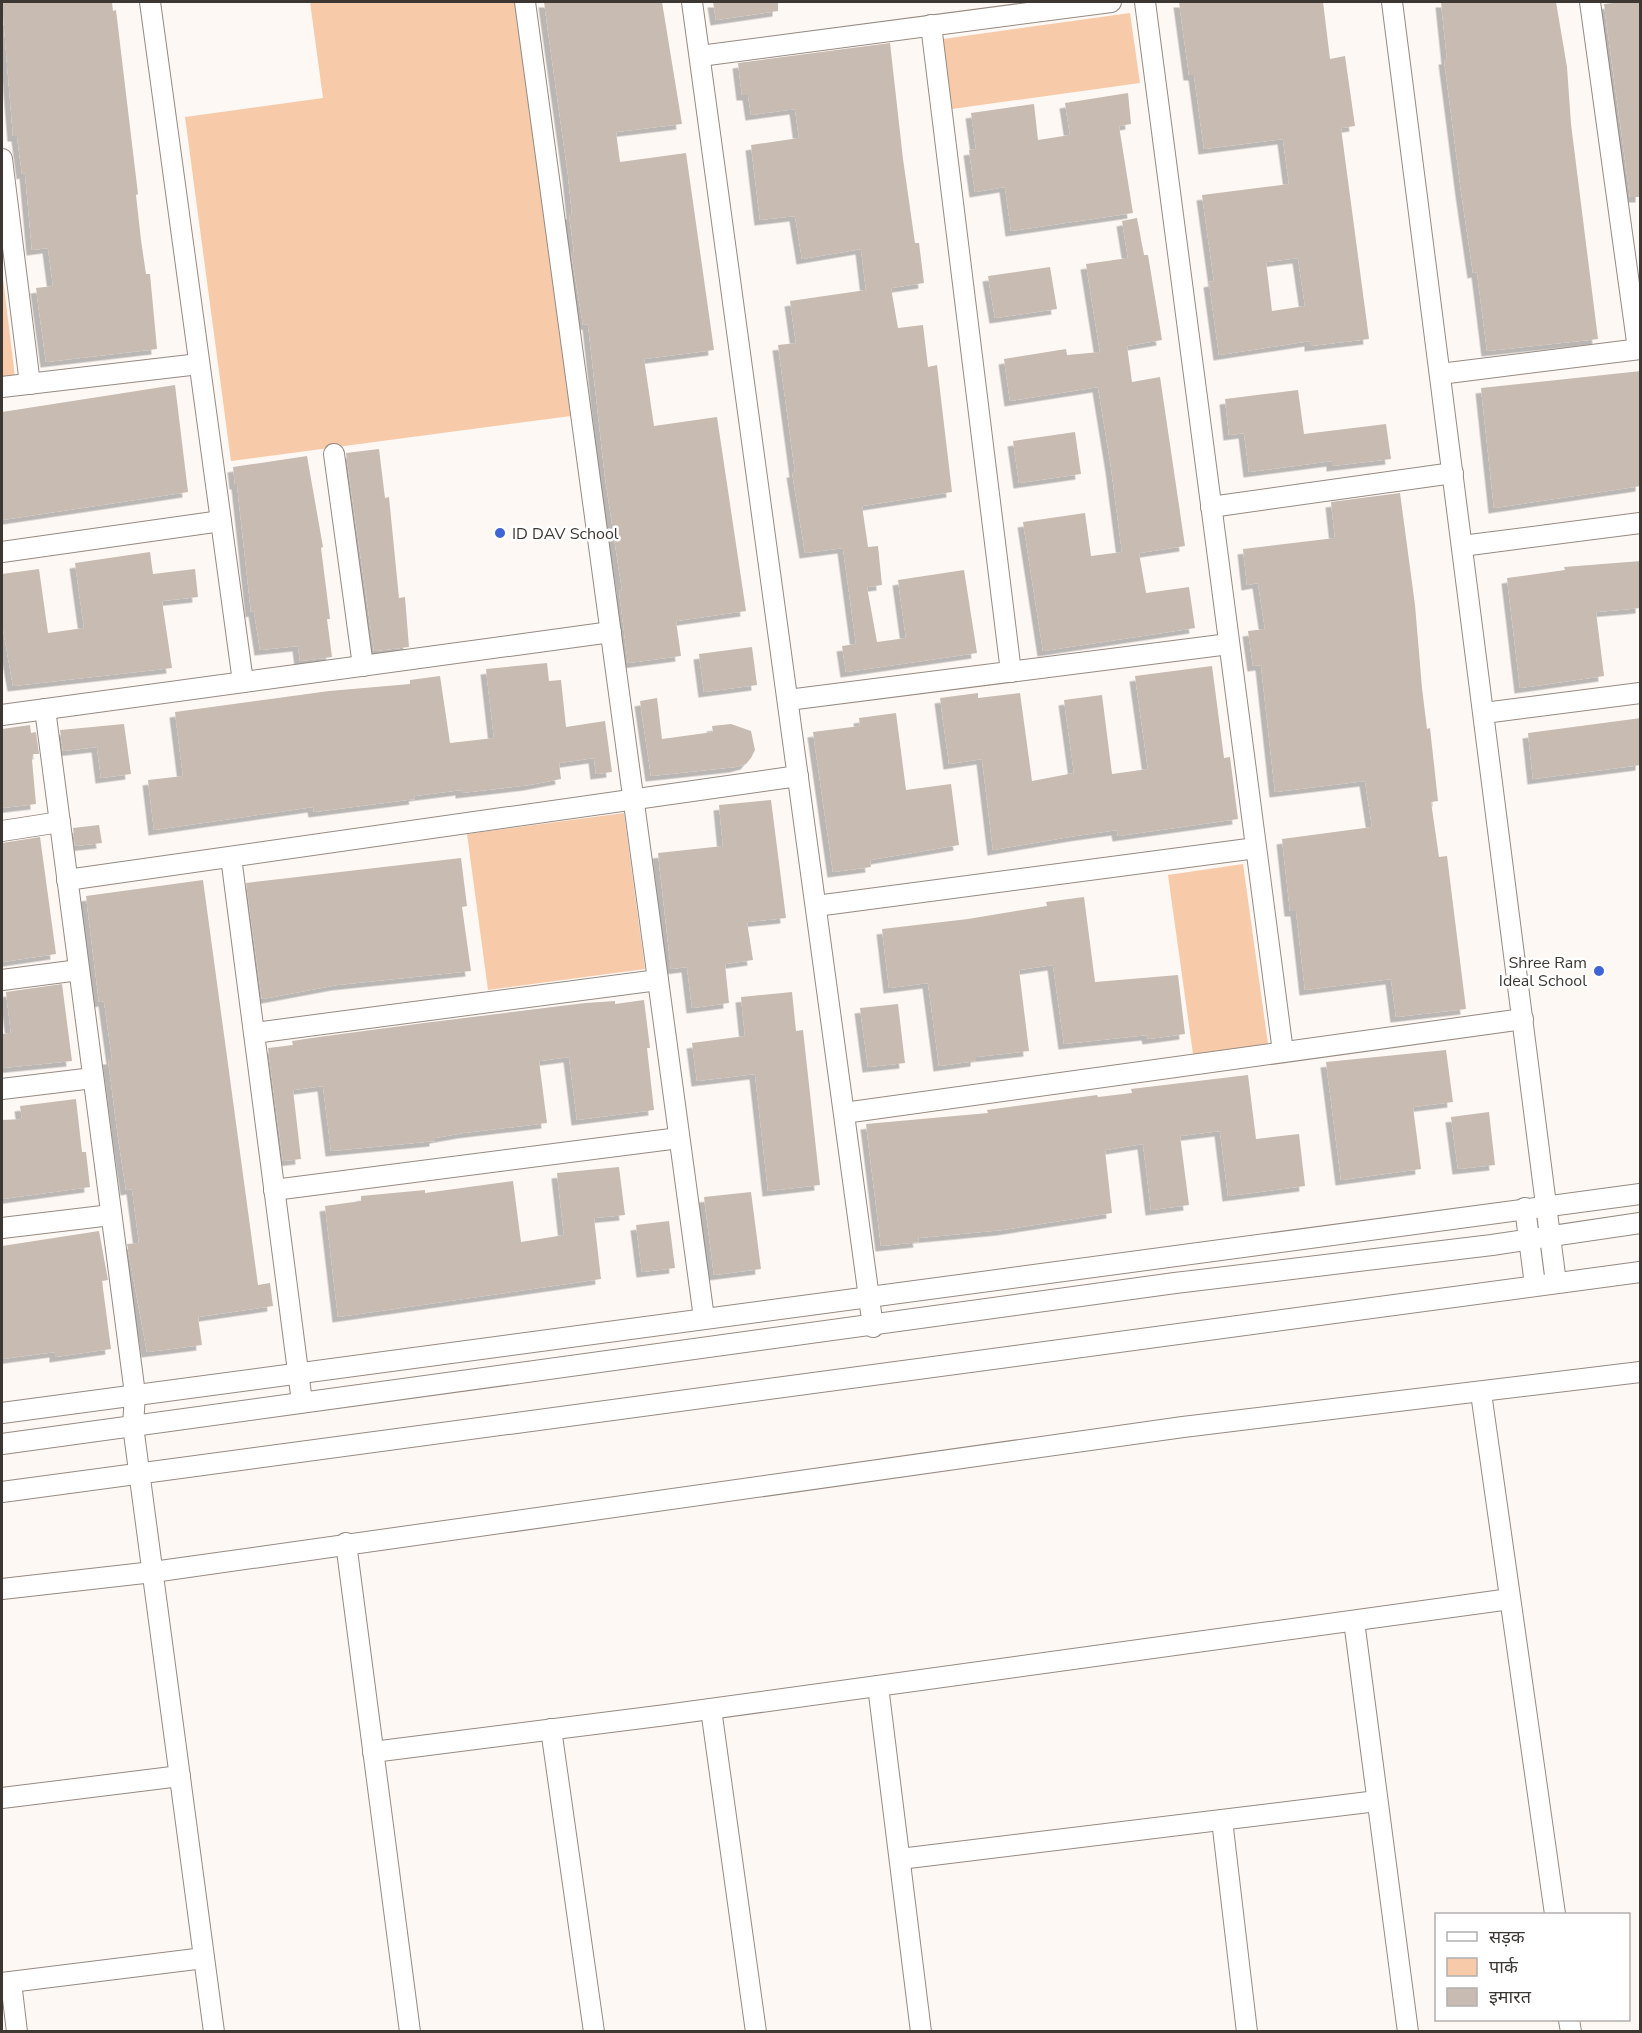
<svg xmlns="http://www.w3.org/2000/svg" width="1642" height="2033" font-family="'Nunito Sans','Noto Sans Devanagari',sans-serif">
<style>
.green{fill:#f7caaa}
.building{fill:#c8bbb2;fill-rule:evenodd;filter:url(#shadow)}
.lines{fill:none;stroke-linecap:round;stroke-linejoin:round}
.minor-casing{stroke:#968a82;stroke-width:22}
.minor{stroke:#fff;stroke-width:20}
.poi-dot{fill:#3e64d5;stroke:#fff;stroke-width:2}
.labels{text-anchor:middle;stroke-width:5;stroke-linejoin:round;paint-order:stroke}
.poi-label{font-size:16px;fill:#3d3734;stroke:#fff;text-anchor:start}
</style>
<defs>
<filter id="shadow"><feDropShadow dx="-5.5" dy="5.5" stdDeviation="0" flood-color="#0004"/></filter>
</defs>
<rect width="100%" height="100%" fill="#fef8f4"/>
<!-- green -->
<g class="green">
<path d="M310,2H516L571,416L231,461L185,117L323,98Z"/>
<path d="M1130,13L1140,83L952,109L943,39Z"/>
<path d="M2,270L15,377L2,379Z"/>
<path d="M624,813L645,969L488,990L467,834Z"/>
<path d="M1243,864L1268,1044L1193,1054L1168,875Z"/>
</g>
<!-- building -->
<g class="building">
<path d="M2,2H112L113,11L116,10L138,194L136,195L141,240L146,274H150L157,349L46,362L36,288L53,286L48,248L32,250L25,173L22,174L17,136H13Z"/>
<path d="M544,2H662L682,124L616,132L620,162L686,153L714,350L644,359L654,426L717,417L746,611L676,621L681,656L628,663L619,591L622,590L605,477L588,324L583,325L571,252H574L569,214H572L568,175Z"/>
<path d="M713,2H778V11L716,20Z"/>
<path d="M1179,2H1323L1330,59L1345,56L1355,126L1341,128L1369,339L1310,346V341L1219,355L1209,282L1214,281L1202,195L1289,184L1283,139L1204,149L1194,75H1189ZM1298,258L1305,306L1272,311L1266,262Z"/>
<path d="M1441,2H1556L1567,67L1571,124L1598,339L1487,351L1477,272L1473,273L1461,191L1444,59H1447Z"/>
<path d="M1622,2H1639L1641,17V197H1630L1604,4Z"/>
<path d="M890,43L903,159L915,243H919L924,283L891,288L898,328L923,325L928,367L937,365L952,492L862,506L868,547L878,546L882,585L867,587L877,642L906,638L898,580L964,570L977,653L846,672L842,646L856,644L843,548L805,553L792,472H795L778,345L796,343L790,301L866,290L861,249L802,259L795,216L760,220L751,145L799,138L795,109L751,115L748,95H742L738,63Z"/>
<path d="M1128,93L1131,124L1119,126L1133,213L1011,231L1005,187L975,192L969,150L976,149L971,113L1034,104L1038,140L1070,135L1065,103Z"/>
<path d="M1137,218L1144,255H1148L1162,340L1127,346L1132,382L1160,377L1185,546L1139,553L1146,593L1189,587L1195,628L1043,651L1023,522L1085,513L1091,556L1122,552L1111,467L1098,387L1010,401L1004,359L1066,349L1067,355L1100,352L1086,264L1128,258L1122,221Z"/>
<path d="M1050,267L1057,309L995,318L988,276Z"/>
<path d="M1641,371V486L1494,508L1481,388Z"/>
<path d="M175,385L188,492L2,520V412Z"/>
<path d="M1298,390L1304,434L1386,424L1391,459L1332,466V461L1249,472L1244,433L1229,435L1225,399Z"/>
<path d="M1075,432L1081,474L1019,483L1013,441Z"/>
<path d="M379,449L385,498L389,497L399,598L405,597L409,647L374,651L346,453Z"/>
<path d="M307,456L323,547L321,548L330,619H327L332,657L300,661L298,646L260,650L254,611L251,612L237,484H235L233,467Z"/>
<path d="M1400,493L1415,605L1422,688L1427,729L1430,728L1438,801L1431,802L1439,857L1447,856L1466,1009L1396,1017L1391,979L1305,990L1296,911H1290L1282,839L1372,827L1365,781L1275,792L1261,665L1253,666L1248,631L1265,629L1258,583L1247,585L1243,549L1335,538L1331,502Z"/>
<path d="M150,552L153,574L195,569L198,597L162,601L172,668L13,686L2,623V574L39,569L48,633L84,628L75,563Z"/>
<path d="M1641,561V608L1596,612L1604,676L1520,688L1507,578L1565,570L1564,567Z"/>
<path d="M752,647L757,685L704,692L699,654Z"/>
<path d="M547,663L549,681L561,680L566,727L605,721L612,772L596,774L594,758L559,763L561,779L529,785L461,793V790L414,796L415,799L314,812L313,807L154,830L148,780L183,776L175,712L329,691L410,684V680L440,676L450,743L494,738L486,669Z"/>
<path d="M1212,666L1224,758L1230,757L1238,819L1118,836L1117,830L1075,836L993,850L982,759L949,764L940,698L978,693V698L1020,693L1032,781L1074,773L1064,700L1102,695L1112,774L1148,769L1135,676Z"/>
<path d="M657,698L662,739L713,732L712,726L731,724L751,731L755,750L751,758L746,764L735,767L651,776L640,701Z"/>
<path d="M896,713L906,790L951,784L959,845L870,860L871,867L833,872L813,732L860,726L859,718Z"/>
<path d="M1641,718V765L1533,779L1528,733Z"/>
<path d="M124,724L131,774L101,778L97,747L63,751L60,730Z"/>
<path d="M30,725L31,733L36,732L39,754H33L32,760L36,804L2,808V729Z"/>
<path d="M771,800L786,918L747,922L753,960L725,964L729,1003L692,1008L687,967L671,969L658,853L723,846L719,805Z"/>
<path d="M99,825L102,843L75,846L73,828Z"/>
<path d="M40,837L56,954L2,962V843Z"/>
<path d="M461,858L467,906L462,907L471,971L337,985L262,999L246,883Z"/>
<path d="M203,880L258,1285L270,1283L273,1306L198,1317L202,1345L147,1352L127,1244L139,1243L132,1189L126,1190L118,1137L108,1059H112L104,1001L99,1002L86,896Z"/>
<path d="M1084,897L1095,982L1178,975L1185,1034L1148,1039L1147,1035L1064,1044L1053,965L1019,970L1029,1051L976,1057V1061L939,1066L928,983L889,988L882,929L968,919L1047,906L1046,902Z"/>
<path d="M62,984L72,1061L2,1068V1034L11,1033L6,992Z"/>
<path d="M792,992L796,1031L803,1030L820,1185L768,1191L755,1074L697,1081L692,1043L745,1036L741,997Z"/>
<path d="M644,1000L650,1048H647L654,1110L577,1120L569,1057L539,1061L547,1123L463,1133L435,1138V1141L331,1151L323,1086L293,1090L301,1159L283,1161L268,1048L293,1045L292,1041L319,1037L424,1023L585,1003L615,1001V1004Z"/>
<path d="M898,1004L905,1063L868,1067L860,1008Z"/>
<path d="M1446,1050L1453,1102L1413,1107L1421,1169L1341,1180L1326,1062Z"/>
<path d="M1248,1075L1256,1139L1299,1134L1305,1186L1228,1196L1220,1131L1180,1136L1189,1205L1151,1210L1143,1144L1105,1150L1112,1213L1002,1230L918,1238L919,1242L881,1246L866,1124L988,1113L987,1110L1097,1095L1098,1097L1132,1093L1131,1089Z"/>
<path d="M76,1099L82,1152H86L90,1187L2,1199V1120L22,1119L20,1106Z"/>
<path d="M1489,1112L1495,1165L1458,1169L1451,1117Z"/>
<path d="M619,1167L625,1215L594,1218L601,1279L338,1317L325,1206L361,1201V1196L425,1190V1193L513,1181L521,1242L564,1235L557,1173Z"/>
<path d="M751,1192L761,1269L714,1275L704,1197Z"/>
<path d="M669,1221L675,1268L642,1272L636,1225Z"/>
<path d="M99,1231L108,1280L102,1281L111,1349L55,1357V1352L2,1359V1246Z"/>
</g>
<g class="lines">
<defs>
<g id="minor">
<path d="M150,2L243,682"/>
<path d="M525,2L704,1318"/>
<path d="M692,2L873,1327"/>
<path d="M1145,2L1283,1052"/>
<path d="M1392,2L1556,1283"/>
<path d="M1590,2L1638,349"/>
<path d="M931,25L1011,672"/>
<path d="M700,56L1111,2"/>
<path d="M2,159L30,384"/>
<path d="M1440,374L1640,349"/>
<path d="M2,387L199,364"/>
<path d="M334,454L363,666"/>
<path d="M1211,507L1453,473"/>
<path d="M1462,546L1640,523"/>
<path d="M2,552L221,521"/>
<path d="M788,700L1229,644"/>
<path d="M45,709L135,1394L133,1426L214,2032"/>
<path d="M1484,713L1640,693"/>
<path d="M2,715L611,632"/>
<path d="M2,831L60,822"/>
<path d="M231,857L302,1402"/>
<path d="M67,880L798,776"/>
<path d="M816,906L1256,848"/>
<path d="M2,980L79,970"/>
<path d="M254,1033L658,980"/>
<path d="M2,1089L93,1078"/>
<path d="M844,1113L1523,1019"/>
<path d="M274,1190L679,1138"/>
<path d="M1525,1208L1535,1285"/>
<path d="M2,1228L111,1215"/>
<path d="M1481,1393L1555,1914"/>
<path d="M2,1413L1640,1194"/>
<path d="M2,1444L1175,1283L1492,1245L1640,1223"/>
<path d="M2,1492L1640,1272"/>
<path d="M346,1543L410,2032"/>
<path d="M2,1589L153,1572L1183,1427L1640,1372"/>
<path d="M1354,1621L1408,2032"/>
<path d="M878,1686L921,2032"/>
<path d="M711,1709L756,2032"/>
<path d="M551,1729L594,2032"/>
<path d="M373,1752L666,1715L1510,1599"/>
<path d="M2,1798L180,1776"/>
<path d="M1222,1820L1247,2032"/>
<path d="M900,1859L1377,1801"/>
<path d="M11,1982L17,2032"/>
<path d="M2,1983L204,1958"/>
<path d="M1569,2020L1571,2032"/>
</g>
</defs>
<!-- minor casing -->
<use href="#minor" class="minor-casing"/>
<!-- minor -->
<use href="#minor" class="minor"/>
</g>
<!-- markers -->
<g class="poi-dot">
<circle cx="500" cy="533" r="6"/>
<circle cx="1599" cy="971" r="6"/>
</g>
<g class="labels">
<!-- poi labels -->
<g class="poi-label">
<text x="512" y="539">ID DAV School</text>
<text x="1587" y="968" text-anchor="end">Shree Ram<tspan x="1587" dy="18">Ideal School</tspan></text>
</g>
</g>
<!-- border -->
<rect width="1642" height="2033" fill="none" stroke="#3d3734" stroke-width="6"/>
<!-- legend -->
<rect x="1435" y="1913" width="195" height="108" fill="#ffffff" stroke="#b1afae" stroke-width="1.5"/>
<rect x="1447" y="1932" width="30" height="9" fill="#ffffff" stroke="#b1afae" stroke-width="1.5"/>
<text x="1489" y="1943" font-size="18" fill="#3d3734">सड़क</text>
<rect x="1447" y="1958" width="30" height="18" fill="#f7caaa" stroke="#b1afae" stroke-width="1.5"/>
<text x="1489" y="1973" font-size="18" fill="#3d3734">पार्क</text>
<rect x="1447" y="1988" width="30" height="18" fill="#c8bbb2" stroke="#b1afae" stroke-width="1.5"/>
<text x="1489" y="2003" font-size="18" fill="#3d3734">इमारत</text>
</svg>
